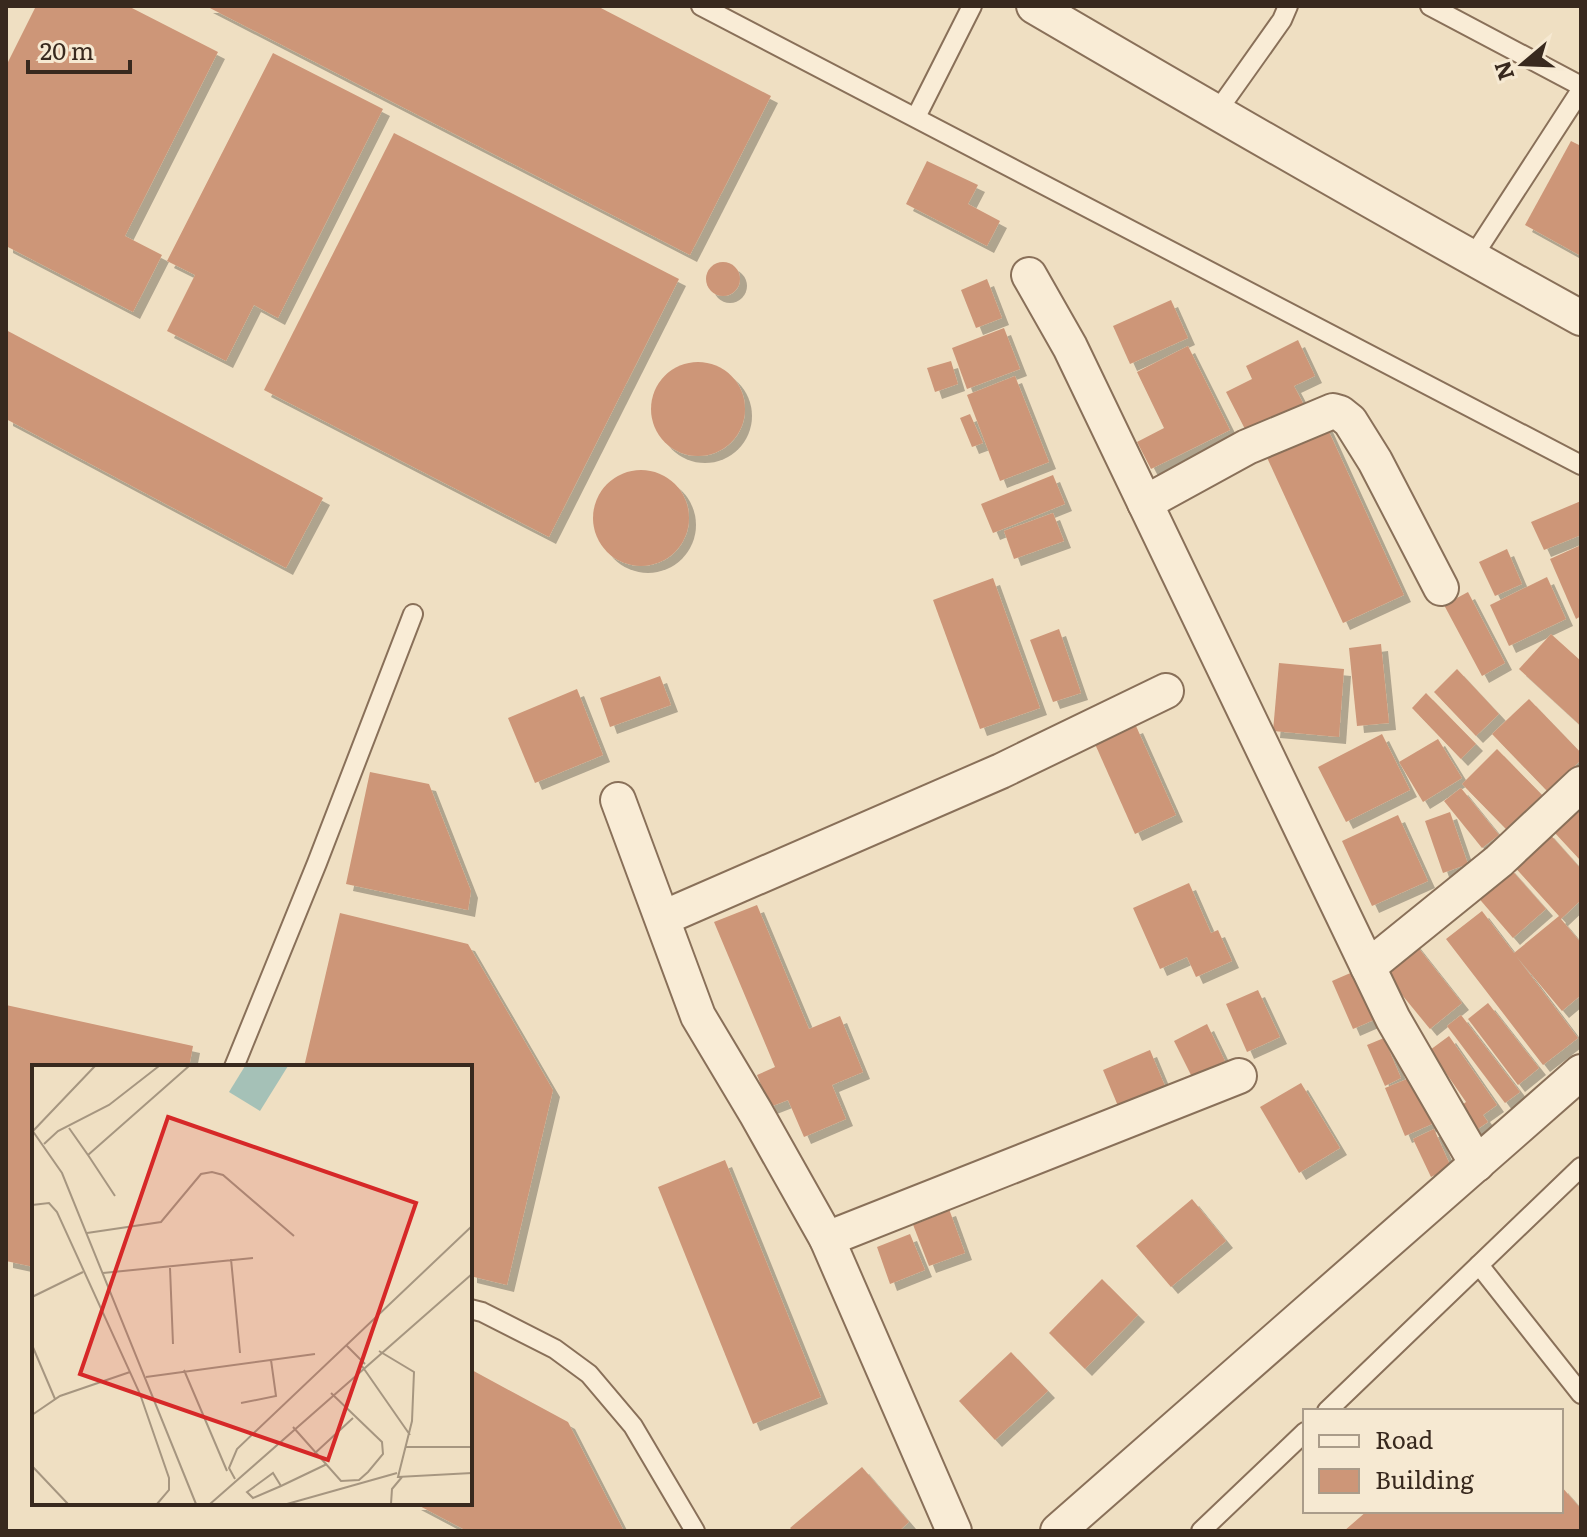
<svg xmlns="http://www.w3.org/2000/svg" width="1587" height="1537" font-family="Literata,serif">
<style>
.building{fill:#cd9678;filter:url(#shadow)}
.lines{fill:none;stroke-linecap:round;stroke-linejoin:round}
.lane-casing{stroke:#897059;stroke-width:22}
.street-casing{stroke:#897059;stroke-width:38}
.lane{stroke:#f9ecd6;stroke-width:18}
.street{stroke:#f9ecd6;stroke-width:34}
.inset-road{fill:none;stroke:#a69680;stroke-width:2}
.view{fill:#d62828;fill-opacity:0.15;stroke:#d62828;stroke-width:4}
.inset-edge{fill:none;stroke:#38291e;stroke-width:4}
</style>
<defs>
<filter id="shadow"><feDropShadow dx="7" dy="7" stdDeviation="0" flood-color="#0004"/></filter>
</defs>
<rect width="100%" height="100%" fill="#efdfc2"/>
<!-- building -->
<g class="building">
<path d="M36,6H128L218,52L125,236L162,255L133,312L6,246V66Z"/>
<path d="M206,6H597L771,96L690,255Z"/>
<path d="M273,53L383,109L278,318L254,305L226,361L167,331L195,275L167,261Z"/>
<path d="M394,133L679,279L549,537L264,390Z"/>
<path d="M1571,141L1581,146V256L1525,225Z"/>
<path d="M927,161L978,185L968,204L1000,221L987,246L906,204Z"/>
<circle cx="723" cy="279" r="17"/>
<path d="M987,279L1002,318L976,328L961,290Z"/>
<path d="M1171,300L1188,338L1130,364L1113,326Z"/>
<path d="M1004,328L1020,369L967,389L952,348Z"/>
<path d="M6,330L323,498L286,568L6,419Z"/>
<path d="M1298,340L1315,376L1294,386L1304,405L1247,433L1226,392L1252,379L1246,366Z"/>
<path d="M1188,346L1230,430L1151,469L1137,442L1164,428L1137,372Z"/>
<path d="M951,361L958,384L935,392L927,368Z"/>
<circle cx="698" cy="409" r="47"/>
<path d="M1015,376L1049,462L1000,481L967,395Z"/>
<path d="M970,414L983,443L972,447L960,418Z"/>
<path d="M1325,423L1404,595L1343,623L1264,451Z"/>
<circle cx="641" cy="518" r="48"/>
<path d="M1053,475L1065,504L993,533L981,504Z"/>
<path d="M1581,501V535L1544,550L1531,522Z"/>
<path d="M1053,513L1064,541L1014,559L1004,531Z"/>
<path d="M1581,545V616L1576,619L1550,559Z"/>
<path d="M1507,549L1522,584L1495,596L1479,562Z"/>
<path d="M1547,577L1566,619L1509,646L1490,605Z"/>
<path d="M993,578L1040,708L980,729L933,600Z"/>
<path d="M1468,592L1505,663L1482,676L1444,605Z"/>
<path d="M1059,629L1081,693L1053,702L1030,640Z"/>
<path d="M1551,634L1581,661V726L1519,669Z"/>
<path d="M1381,644L1389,723L1357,726L1349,648Z"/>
<path d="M1279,663L1344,669L1339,737L1273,731Z"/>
<path d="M1457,669L1499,714L1476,736L1434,692Z"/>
<path d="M660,676L671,705L610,727L600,698Z"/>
<path d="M577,689L603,755L535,783L508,718Z"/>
<path d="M1426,693L1476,744L1461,759L1412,708Z"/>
<path d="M1529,699L1581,753V760L1548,792L1492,734Z"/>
<path d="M1136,726L1176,815L1135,834L1095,744Z"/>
<path d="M1382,734L1410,790L1346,822L1318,767Z"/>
<path d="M1438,739L1462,778L1423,802L1399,762Z"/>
<path d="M1497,749L1542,795L1506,829L1462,784Z"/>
<path d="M370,772L429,784L471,891L468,910L346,884Z"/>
<path d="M1461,788L1499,835L1482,848L1444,801Z"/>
<path d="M1581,806V861L1554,832Z"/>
<path d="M1450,812L1468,864L1443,873L1425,821Z"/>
<path d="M1398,815L1428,881L1372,906L1342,841Z"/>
<path d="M1547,831L1581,869V900L1561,919L1581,943V995L1562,1011L1516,956L1578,1038L1543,1065L1446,939L1482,911L1514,953L1559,916L1511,863Z"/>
<path d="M1508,866L1546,909L1513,938L1476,895Z"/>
<path d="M1189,883L1211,933L1218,930L1232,961L1196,977L1187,957L1160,969L1133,908Z"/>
<path d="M757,905L809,1029L840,1016L863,1072L832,1085L846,1119L804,1137L788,1100L770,1107L757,1075L775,1067L714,922Z"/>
<path d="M340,913L468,944L553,1090L507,1285L470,1276V1067H304Z"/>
<path d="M1413,941L1462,1003L1430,1029L1380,968Z"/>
<path d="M1355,971L1376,1019L1353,1029L1332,981Z"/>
<path d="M1258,990L1280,1037L1247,1052L1226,1004Z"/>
<path d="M1488,1003L1539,1068L1518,1085L1468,1019Z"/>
<path d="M6,1005L193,1046L189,1067H34V1267L6,1261Z"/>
<path d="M1461,1015L1520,1092L1505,1103L1447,1026Z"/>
<path d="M1207,1024L1225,1061L1192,1077L1174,1041Z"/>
<path d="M1449,1036L1497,1105L1483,1115L1488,1122L1466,1137L1450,1114L1466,1102L1430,1050Z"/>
<path d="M1384,1038L1401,1078L1385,1086L1367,1045Z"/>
<path d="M1150,1050L1165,1086L1118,1106L1103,1070Z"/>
<path d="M1412,1077L1432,1124L1405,1136L1385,1088Z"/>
<path d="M1301,1083L1340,1148L1299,1173L1260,1107Z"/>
<path d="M1434,1129L1451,1167L1431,1177L1413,1139Z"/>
<path d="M725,1160L821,1397L753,1424L658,1187Z"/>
<path d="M1192,1199L1226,1241L1171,1287L1136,1246Z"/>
<path d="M949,1209L965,1253L929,1266L912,1222Z"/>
<path d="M910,1234L925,1270L890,1284L877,1247Z"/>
<path d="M1102,1279L1138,1315L1085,1369L1049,1333Z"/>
<path d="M1011,1352L1048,1391L995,1440L959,1401Z"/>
<path d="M470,1369L568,1422L624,1531H467L414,1503H470Z"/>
<path d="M862,1467L909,1522L899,1531H793L790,1528Z"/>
<path d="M1561,1486L1581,1509V1531H1344L1367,1511H1561Z"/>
</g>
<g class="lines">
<defs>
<g id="lane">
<path d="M701,6L1581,465"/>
<path d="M1430,6L1581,86"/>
<path d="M1216,113L1282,20L1288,6"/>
<path d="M916,117L972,6"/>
<path d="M1472,258L1581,90"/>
<path d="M234,1067L317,863L413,614"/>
<path d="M1479,1265L1581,1394"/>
<path d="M470,1309L482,1312L555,1349L589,1374L633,1426L695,1531"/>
<path d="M1327,1411L1581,1167"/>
<path d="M1201,1531L1305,1432"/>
</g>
<g id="street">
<path d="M1034,6C1215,112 1397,217 1581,318"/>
<path d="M1029,275L1070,347L1393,1019L1477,1164"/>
<path d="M1145,503L1247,447L1333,411L1340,413L1350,421L1375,461L1441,588"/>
<path d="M618,800L698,1016L756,1113L827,1239L954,1531"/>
<path d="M663,918L1001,771L1166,691"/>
<path d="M1368,967L1499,861L1581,784"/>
<path d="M827,1239L1239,1076"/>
<path d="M1058,1531L1581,1072"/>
</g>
</defs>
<!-- lane casing -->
<use href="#lane" class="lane-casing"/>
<!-- street casing -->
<use href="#street" class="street-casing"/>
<!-- lane -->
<use href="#lane" class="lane"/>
<!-- street -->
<use href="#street" class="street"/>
</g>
<!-- overview -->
<g transform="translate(32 1065)">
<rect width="440" height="440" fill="#efdfc2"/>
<path d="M213,1H256L228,46L197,27Z" fill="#a5c1b7"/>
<path class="inset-road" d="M37,63L56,90L157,1M0,65L30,108L164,439M1,66L63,1M12,79L26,66L77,40L127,1M56,90L83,131M0,140L17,138L25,147L108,329L137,413V425L125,439M55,168L129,157L169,109L180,107L191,110L262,171M199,194L208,288M138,203L141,279M71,208L221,193M0,232L51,207M0,280L23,334M314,280L333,299M347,286L382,307L380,356L366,412L440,408M330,301L378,370M152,305L195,406M114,312L283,289M209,338L244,331L239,295M0,350L28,331L98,307M261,362L309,416L327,415L336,407L351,389L350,377L299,328M374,382H440M282,389L321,353M0,401L36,439M203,414L197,403L205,384L440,161M249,421L241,408L215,427L221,433L249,421L295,399M178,439L440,209M255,439L365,408M359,439L360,424L370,412"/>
<path class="view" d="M136,52L384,138L296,395L48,309Z"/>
<rect width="440" height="440" class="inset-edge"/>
</g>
<!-- border -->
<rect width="1587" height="1537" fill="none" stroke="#38291e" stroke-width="16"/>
<!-- legend -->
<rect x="1303" y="1409" width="260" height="104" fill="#f6e9d2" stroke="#aa9c8a" stroke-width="2"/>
<rect x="1319" y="1435" width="40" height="12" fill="#f9ecd6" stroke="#aa9c8a" stroke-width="2"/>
<text x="1375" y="1449" font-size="24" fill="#38291e">Road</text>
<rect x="1319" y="1469" width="40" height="24" fill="#cd9678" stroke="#aa9c8a" stroke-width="2"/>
<text x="1375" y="1489" font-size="24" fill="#38291e">Building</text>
<!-- north arrow -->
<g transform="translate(1523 64) rotate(251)" stroke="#f6e9d2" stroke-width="6" paint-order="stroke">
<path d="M0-6L14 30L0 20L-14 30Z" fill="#38291e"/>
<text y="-12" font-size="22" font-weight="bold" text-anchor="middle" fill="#38291e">N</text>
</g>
<!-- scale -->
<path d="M28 60v12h102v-12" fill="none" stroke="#38291e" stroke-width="4"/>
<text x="40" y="60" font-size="24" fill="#38291e" stroke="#f6e9d2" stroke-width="6" paint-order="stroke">20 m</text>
</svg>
